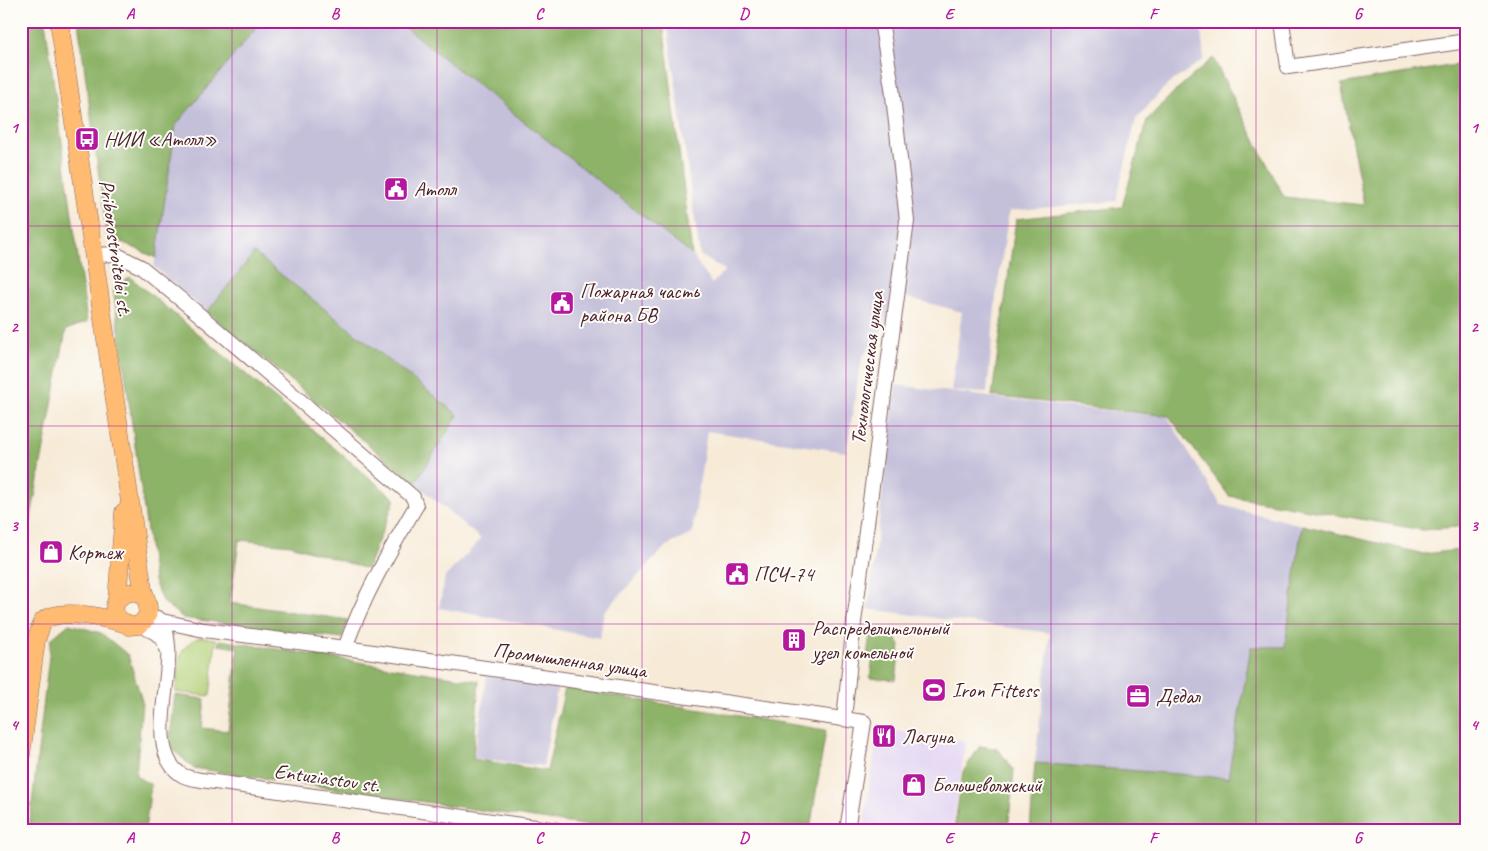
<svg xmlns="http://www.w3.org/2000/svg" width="1488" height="851" font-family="Caveat,sans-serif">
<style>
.built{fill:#e2d4f3}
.industrial{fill:#c5c0da}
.green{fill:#b2d178;stroke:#7e7852}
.forest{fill:#8db368;stroke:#6c694a}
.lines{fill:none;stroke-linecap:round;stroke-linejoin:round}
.stream{stroke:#67aede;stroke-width:2.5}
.minor-casing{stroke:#876668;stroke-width:16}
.major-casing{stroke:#876668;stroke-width:19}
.minor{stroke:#fff;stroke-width:14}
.major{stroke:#ffbb71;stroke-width:18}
.grid{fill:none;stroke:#b5179e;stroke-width:1;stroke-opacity:0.55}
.labels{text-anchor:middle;stroke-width:4;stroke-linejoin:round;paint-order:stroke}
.poi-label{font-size:21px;fill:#4a1f2b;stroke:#fdfcf7;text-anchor:start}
.street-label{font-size:21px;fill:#4a1f2b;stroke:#fdfcf7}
.neatline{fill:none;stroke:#b5179e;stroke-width:2}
.grid-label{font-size:16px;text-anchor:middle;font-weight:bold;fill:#b5179e}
</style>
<rect width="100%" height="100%" fill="#fdfcf7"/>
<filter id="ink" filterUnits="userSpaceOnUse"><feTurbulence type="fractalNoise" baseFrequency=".02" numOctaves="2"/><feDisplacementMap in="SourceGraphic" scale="10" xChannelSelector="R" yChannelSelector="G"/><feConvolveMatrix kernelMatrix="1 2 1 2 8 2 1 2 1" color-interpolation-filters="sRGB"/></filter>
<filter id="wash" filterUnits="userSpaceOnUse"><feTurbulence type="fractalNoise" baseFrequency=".0096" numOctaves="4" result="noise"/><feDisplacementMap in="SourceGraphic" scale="20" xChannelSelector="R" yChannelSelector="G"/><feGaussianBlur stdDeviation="1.12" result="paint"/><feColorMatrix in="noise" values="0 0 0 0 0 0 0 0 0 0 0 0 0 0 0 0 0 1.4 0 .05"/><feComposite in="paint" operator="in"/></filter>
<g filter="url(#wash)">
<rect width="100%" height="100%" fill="#f7ebd8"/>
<!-- built -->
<path class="built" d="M878,729L966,741L952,830H863Z"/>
<!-- industrial -->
<g class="industrial">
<path d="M262,21H397L692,255L712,284L725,270L700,255L667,23L676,21H1200L1204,59L1166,86L1136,119L1116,201L1009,211L996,297L987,393L951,391L962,312L905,297L862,358L846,452L707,431L692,534L666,546L604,612L600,638L439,608L445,577L481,539L415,483L458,415L255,254L207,312L154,267L176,125Z"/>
<path d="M896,385L1068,407L1167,416L1221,505L1302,525L1285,647H1251L1228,778L1035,763L1050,633L868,609Z"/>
<path d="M487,676L558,685L543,766L474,758Z"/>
</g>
<!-- green -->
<path class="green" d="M200,637L216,639L210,696L176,692C178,670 176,645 200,637Z"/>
<!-- forest -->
<g class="forest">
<path d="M21,21H45L87,322L66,330L32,512L21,604Z"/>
<path d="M78,21H262L176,125L156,258L107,235Z"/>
<path d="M397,21H665L663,22L692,255Z"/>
<path d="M1213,58L1284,197L1364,205L1341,84L1467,63V526L1423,530L1229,496L1169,416L992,396L1016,219L1122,207L1147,120L1174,92Z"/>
<path d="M254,253L458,415L415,483L207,312Z"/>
<path d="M130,277L395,499L367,569L291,545L239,540L230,603L348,620L342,638L183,618L162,601L154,581L113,288Z"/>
<path d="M1302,525L1424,554L1467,549V830H1030L1035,763L1228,778L1251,647H1285Z"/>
<path d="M69,624L101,633L128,655L142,701L136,776L151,785L145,830H29L51,639Z"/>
<path d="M871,629L893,632L900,645L896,680L870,678L873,657L867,656Z"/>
<path d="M219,640L479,681L473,759L547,771L565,688L826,730L810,830H616L193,768L169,746L175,695L205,699L202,728L228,731L238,648L218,645Z"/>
<path d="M980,746L998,749L1014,770L1008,830H954L963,772Z"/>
</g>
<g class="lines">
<!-- stream -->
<path class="stream" d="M1225,21L1226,29"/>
</g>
</g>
<g filter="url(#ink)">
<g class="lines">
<defs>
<g id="minor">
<path d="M1282,21L1288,67L1467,41"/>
<path d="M94,255L115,254L141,267L195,311L413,497L416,506C389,552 363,597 345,648"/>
<path d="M158,618C166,625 167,635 168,646C172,683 145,752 182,775C187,778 196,779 201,780L557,830"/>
<path d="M162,621L204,630L345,648L864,722L847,830"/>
<path d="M139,625C151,630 161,633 166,647"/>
<path d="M844,719L854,622L907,221L892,87L881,21"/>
</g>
<g id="major">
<path d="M59,21L143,590C148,604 153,615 139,625L129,626L116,617C109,596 131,585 146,599"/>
<path d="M117,600L124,512"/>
<path d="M21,755L36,640L43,621C59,608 101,617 120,622"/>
</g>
</defs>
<!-- minor casing -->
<use href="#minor" class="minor-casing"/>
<!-- major casing -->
<use href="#major" class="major-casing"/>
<!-- minor -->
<use href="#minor" class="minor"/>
<!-- major -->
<use href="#major" class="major"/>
</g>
</g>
<!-- grid -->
<path class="grid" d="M232,21V830M437,21V830M642,21V830M846,21V830M1051,21V830M1256,21V830M21,226H1467M21,426H1467M21,624H1467"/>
<!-- icons -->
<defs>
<symbol id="bus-square" viewBox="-11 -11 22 22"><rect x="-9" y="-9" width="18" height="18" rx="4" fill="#b5179e" stroke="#fdfcf7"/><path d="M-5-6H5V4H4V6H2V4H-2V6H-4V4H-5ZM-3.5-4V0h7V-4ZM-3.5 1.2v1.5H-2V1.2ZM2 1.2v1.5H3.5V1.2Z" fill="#fff"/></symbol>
<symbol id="civic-square" viewBox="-11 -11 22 22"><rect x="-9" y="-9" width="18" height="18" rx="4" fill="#b5179e" stroke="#fdfcf7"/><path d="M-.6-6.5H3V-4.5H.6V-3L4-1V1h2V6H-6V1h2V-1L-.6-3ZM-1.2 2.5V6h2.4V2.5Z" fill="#fff"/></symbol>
<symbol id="shop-square" viewBox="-11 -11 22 22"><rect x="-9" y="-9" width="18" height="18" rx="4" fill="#b5179e" stroke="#fdfcf7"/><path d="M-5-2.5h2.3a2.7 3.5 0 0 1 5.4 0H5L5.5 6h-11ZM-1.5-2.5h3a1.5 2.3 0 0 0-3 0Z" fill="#fff"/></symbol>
<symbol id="building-square" viewBox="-11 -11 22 22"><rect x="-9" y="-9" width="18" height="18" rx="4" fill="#b5179e" stroke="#fdfcf7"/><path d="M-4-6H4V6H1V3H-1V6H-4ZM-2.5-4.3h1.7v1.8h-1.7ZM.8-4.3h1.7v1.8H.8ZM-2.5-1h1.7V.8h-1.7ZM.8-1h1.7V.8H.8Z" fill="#fff"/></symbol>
<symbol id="stadium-square" viewBox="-11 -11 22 22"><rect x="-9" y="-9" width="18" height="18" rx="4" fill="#b5179e" stroke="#fdfcf7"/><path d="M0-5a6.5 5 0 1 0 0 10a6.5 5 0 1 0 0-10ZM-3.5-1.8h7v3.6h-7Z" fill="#fff"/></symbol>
<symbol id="office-square" viewBox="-11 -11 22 22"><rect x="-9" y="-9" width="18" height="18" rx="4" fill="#b5179e" stroke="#fdfcf7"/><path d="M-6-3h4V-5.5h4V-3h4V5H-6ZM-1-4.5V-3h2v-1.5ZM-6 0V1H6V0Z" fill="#fff"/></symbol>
<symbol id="restaurant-square" viewBox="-11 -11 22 22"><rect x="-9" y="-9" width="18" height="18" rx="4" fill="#b5179e" stroke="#fdfcf7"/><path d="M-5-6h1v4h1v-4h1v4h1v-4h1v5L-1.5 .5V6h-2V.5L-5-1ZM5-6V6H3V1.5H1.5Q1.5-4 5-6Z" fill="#fff"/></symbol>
</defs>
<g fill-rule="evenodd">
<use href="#bus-square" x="73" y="125" width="28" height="28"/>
<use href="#civic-square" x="382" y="175" width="28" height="28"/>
<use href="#civic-square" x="548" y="289" width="28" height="28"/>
<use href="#shop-square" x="37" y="538" width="28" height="28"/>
<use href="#civic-square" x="723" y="560" width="28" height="28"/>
<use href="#building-square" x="780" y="626" width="28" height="28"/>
<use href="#stadium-square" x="920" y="676" width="28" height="28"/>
<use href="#office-square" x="1124" y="682" width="28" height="28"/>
<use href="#restaurant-square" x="870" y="722" width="28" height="28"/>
<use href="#shop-square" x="900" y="771" width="28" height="28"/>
</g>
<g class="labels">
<!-- poi labels -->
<g class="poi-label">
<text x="104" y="146">НИИ «Атолл»</text>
<text x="414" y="196">Атолл</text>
<text x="580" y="298">Пожарная часть<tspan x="580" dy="24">района БВ</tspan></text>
<text x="68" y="559">Кортеж</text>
<text x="754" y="581">ПСЧ-74</text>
<text x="812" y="635">Распределительный<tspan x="812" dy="24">узел котельной</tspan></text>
<text x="952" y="697">Iron Fittess</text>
<text x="1156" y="703">Дедал</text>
<text x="902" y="743">Лагуна</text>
<text x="932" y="792">Большеволжский</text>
</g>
<!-- street labels -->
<g class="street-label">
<text transform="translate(116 248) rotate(82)" y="7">Priborostroitelei st.</text>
<text transform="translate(867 368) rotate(-83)" y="7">Технологическая улица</text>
<text transform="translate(570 660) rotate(8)" y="7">Промышленная улица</text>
<text transform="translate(327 778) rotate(8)" y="7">Entuziastov st.</text>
</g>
</g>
<!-- margin -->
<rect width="1488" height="851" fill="none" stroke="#fdfcf7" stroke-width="55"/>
<rect x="28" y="28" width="1432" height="796" class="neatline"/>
<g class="grid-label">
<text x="130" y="19">A</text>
<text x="335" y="19">B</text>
<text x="539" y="19">C</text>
<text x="744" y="19">D</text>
<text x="949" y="19">E</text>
<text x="1153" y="19">F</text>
<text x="1358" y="19">G</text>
<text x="14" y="133">1</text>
<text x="1474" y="133">1</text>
<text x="14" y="332">2</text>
<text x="1474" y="332">2</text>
<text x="14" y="531">3</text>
<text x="1474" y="531">3</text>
<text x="14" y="730">4</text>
<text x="1474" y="730">4</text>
<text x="130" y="843">A</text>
<text x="335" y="843">B</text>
<text x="539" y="843">C</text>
<text x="744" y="843">D</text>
<text x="949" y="843">E</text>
<text x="1153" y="843">F</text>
<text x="1358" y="843">G</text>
</g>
</svg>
